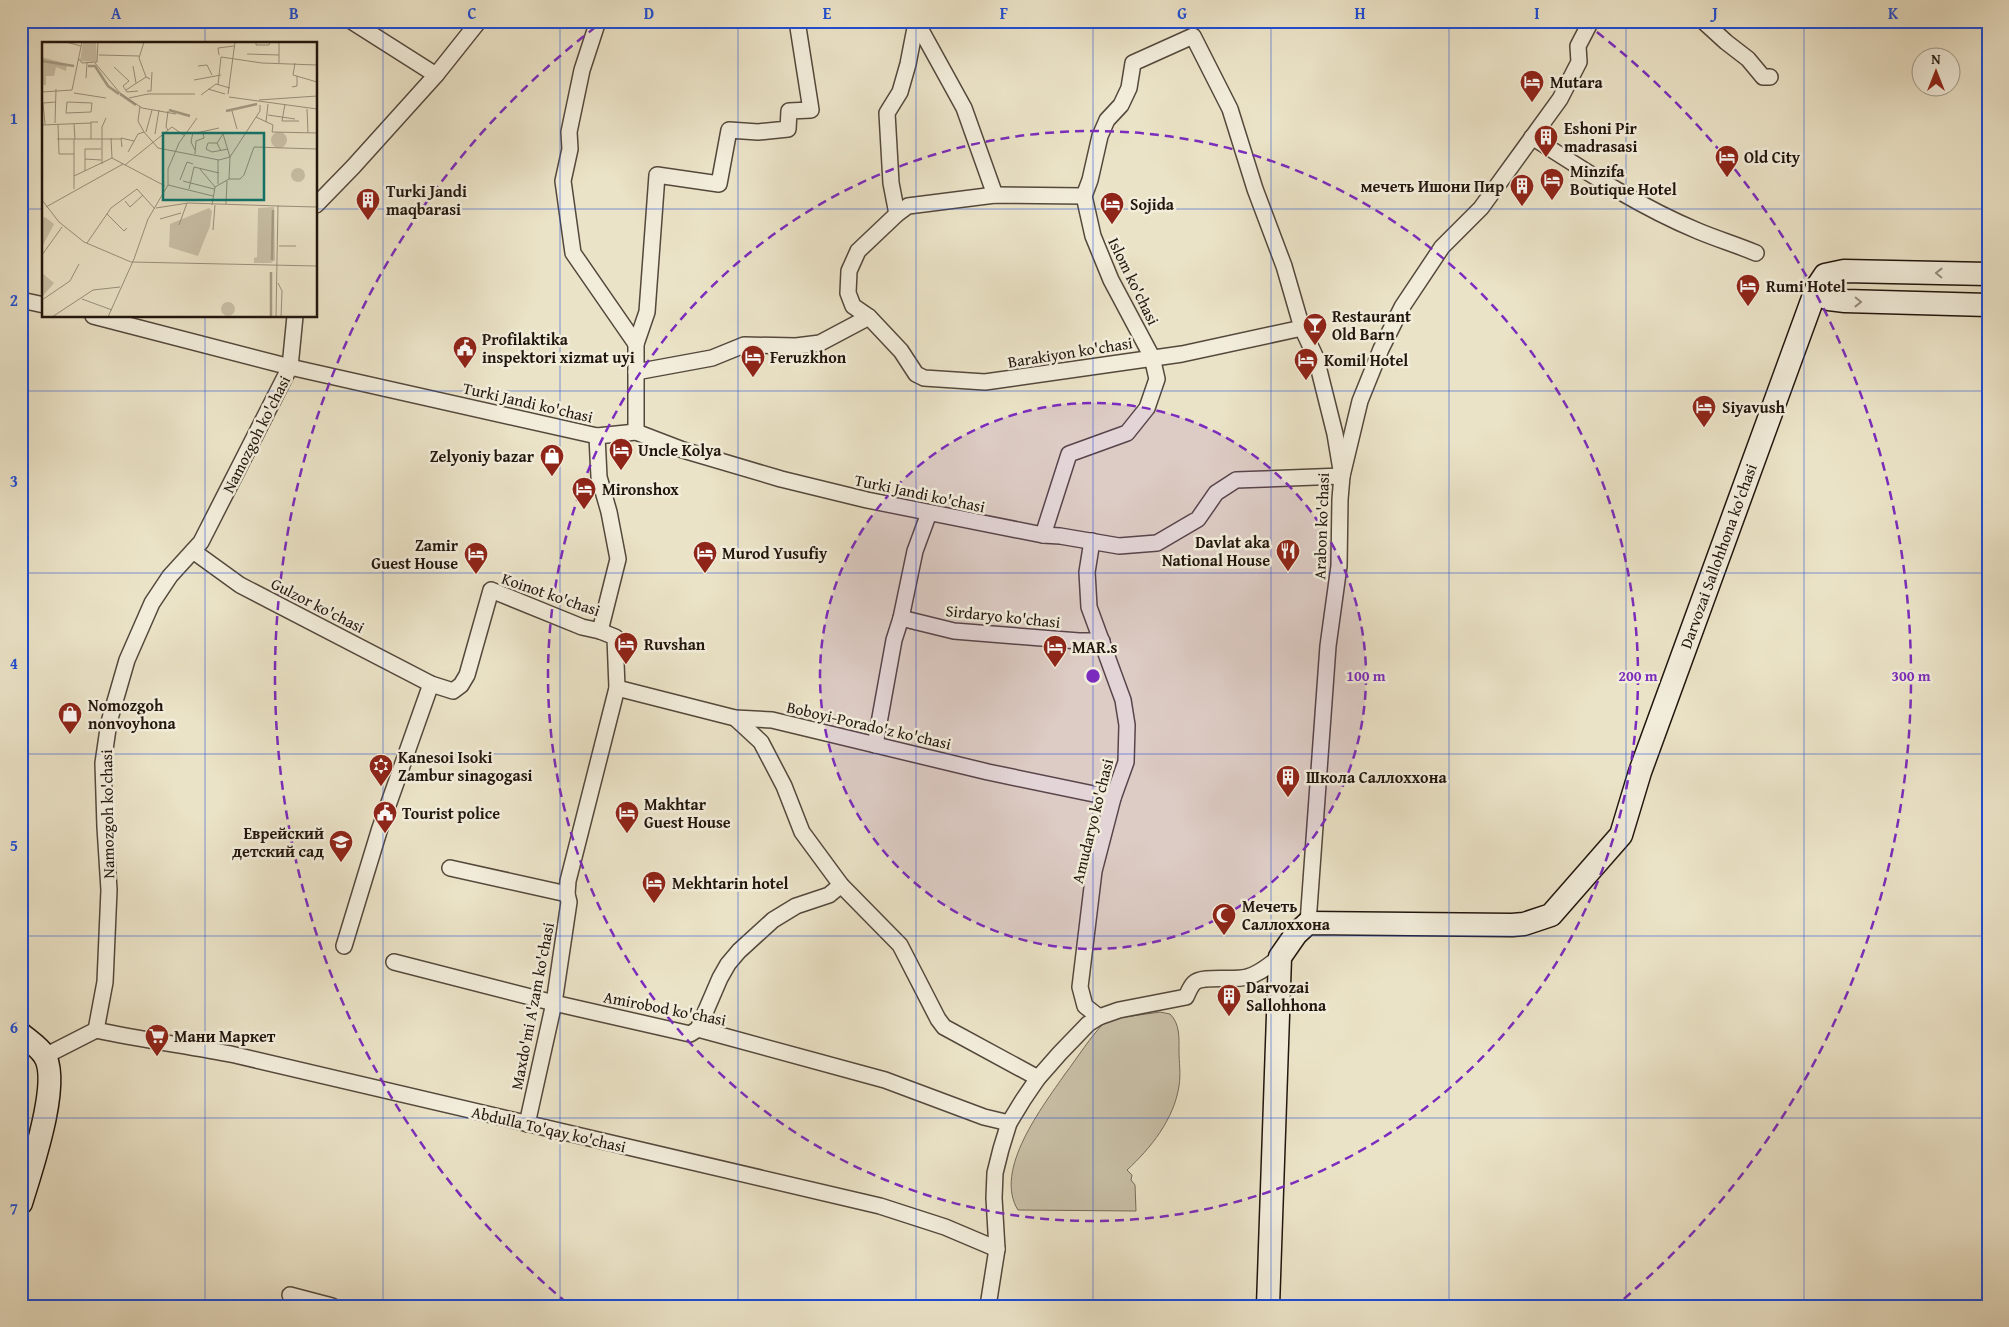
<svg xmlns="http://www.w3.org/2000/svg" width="2009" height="1327" font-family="'Gentium Book Plus',serif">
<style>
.green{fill:#c9c0a7;stroke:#756a5a}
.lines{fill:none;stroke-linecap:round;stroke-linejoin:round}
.street-casing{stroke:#54483c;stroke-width:18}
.secondary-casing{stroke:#21150d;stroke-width:25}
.street{stroke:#f2eddb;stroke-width:15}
.secondary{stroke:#f2eddb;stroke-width:22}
.oneway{stroke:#948c7e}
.grid{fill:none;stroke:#1d4ed8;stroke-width:1;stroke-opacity:0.55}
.ring{fill:none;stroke:#7b2cbf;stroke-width:2.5;stroke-dasharray:9 6}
.labels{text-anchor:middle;stroke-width:5;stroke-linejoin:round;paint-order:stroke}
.poi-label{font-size:16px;font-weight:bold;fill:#21150d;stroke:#f2eddb;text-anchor:start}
.street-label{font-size:16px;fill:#21150d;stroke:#f2eddb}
.inset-river{fill:none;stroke:#a69d88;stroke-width:2.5}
.inset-road{fill:none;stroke:#9a917d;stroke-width:1}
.view{fill:#0f766e;fill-opacity:0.15;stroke:#0f766e;stroke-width:2.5}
.inset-edge{fill:none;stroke:#21150d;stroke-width:2.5}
.centre{fill:#7b2cbf;stroke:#f2eddb;stroke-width:2.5}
.ring-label{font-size:15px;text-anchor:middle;font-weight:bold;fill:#7b2cbf;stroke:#f2eddb;stroke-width:5;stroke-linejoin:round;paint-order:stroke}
.neatline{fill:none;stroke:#1d4ed8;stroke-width:2}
.grid-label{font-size:16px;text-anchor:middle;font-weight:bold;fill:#1d4ed8}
</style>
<rect width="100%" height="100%" fill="#ebe3c7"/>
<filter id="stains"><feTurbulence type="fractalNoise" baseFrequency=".004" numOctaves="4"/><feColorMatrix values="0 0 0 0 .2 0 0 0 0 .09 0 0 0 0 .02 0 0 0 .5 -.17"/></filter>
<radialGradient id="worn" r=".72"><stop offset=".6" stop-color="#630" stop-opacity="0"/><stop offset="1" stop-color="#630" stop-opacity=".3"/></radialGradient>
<!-- green -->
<path class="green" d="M1160,1012L1170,1014C1180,1024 1179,1037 1179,1051C1179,1062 1181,1074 1179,1086C1174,1119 1151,1148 1127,1170L1132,1175L1131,1180L1135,1185L1136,1211L1018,1210C993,1170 1043,1106 1065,1074C1078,1057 1090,1037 1105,1022L1111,1019Z"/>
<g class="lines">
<defs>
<g id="street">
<path d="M351,21L436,75"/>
<path d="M598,21L582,70L569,132L570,149L563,181L573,253L636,344"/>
<path d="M916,21L964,108L995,195"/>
<path d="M1703,21L1726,42L1748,59L1763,77H1770"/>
<path d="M1532,137C1585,171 1640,207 1698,231C1717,239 1737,245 1756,253"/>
<path d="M1084,196L995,195L908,206L897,214L858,251L849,271L848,293L853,306L869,317L901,351L916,374L924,378L985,382L1182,354L1302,328"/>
<path d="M316,205L353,167L436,75L479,21"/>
<path d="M897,214L891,183L887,113L900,92L908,64L916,23"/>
<path d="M21,300L44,305"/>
<path d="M93,316L290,367L597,436L636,432L683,450L781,479L867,500L1043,535L1060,536L1119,546L1157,543L1198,519L1216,493L1236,480L1342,476L1360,401L1381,349L1402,307L1442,247L1481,208L1560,99L1579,62L1578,46L1591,21"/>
<path d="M636,372L712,358L744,345L796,346L820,343L869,317"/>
<path d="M636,432V344L647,312L657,175L719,184L729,130L758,132L788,129L789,111L811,110L797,21"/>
<path d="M597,436L599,477L609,512L618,559L600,631"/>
<path d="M1043,535L1069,454L1127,433L1147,408L1157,379L1152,357L1111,280L1093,236L1084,196L1090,180L1100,136L1107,120L1121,105L1129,88L1133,63L1193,36L1230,109L1255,189L1284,266L1302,328L1316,358L1335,434L1342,476L1340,499L1339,566L1328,646L1308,923"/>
<path d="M1092,541L1087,572L1089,607L1123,700L1127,725L1126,762L1113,798L1094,871L1080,987L1085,1006L1099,1017"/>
<path d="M193,551L240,585L431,684L453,691L461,685L467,675L491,590L582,627L600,631L615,637L617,688L568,881L567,894L569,902L554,1003L527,1124"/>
<path d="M901,618L954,631L1079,641H1102"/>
<path d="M617,688L735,718L772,720L988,772L1113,798"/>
<path d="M735,718L761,742L784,786L802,832L841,885L900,945L938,1019L944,1027L1038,1078"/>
<path d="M875,745L894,640L901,618L915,551L929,513"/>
<path d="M450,868L567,894"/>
<path d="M344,946L380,828L431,684"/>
<path d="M394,962L554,1003L690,1034L698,1029L885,1080L984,1117L1009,1123"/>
<path d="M698,1029L720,978L728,964L739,951L773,920L796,906L829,895L841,885"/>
<path d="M96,1030C142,1040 189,1046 235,1055L880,1206L945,1227L997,1249"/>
<path d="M45,1056L96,1030L105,982L109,890L105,827L103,763L109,722L127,660L152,603L170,576L201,542L290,367L295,316"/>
<path d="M290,1295L332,1306"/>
<path d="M988,1306L997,1249L994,1198L995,1173L1001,1149L1009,1123L1023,1100L1038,1078L1060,1053L1088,1024L1099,1017L1119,1010L1186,997C1188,993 1190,987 1194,983C1202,975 1234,981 1247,977C1260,974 1270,964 1280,957"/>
</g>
<g id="secondary">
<path d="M1817,287L1818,294L1829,299L1845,301L1988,305"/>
<path d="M21,1034C28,1040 39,1047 44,1055C62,1081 30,1173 21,1203"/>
<path d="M1268,1306L1280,957L1296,934L1308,923L1512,925L1524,924L1551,915L1621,835L1640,772L1817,287L1825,275L1844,271L1988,274"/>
</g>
</defs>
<!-- street casing -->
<use href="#street" class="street-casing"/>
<!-- secondary casing -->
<use href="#secondary" class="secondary-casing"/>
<!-- street -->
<use href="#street" class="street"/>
<!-- secondary -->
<use href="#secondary" class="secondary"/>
</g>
<!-- one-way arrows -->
<defs><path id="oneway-chevron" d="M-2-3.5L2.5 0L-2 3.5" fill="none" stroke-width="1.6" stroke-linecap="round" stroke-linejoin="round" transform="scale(1.25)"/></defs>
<g class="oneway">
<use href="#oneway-chevron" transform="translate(1939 273) rotate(-179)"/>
<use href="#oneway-chevron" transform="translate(1858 302) rotate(1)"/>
</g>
<!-- grid -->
<path class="grid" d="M205,21V44M383,21V1306M560,21V1306M738,21V1306M916,21V1306M1093,21V1306M1271,21V1306M1449,21V1306M1626,21V1306M1804,21V1306M21,209H44M316,209H1988M205,316V1306M21,391H1988M21,573H1988M21,754H1988M21,936H1988M21,1118H1988"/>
<!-- distance rings -->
<circle cx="1093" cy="676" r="273" fill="#7b2cbf" fill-opacity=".12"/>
<g class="ring">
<circle cx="1093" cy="676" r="273"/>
<circle cx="1093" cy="676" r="545"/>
<path d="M567 1303A818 818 0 0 1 601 23M1585 23A818 818 0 0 1 1619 1303"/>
</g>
<!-- icons -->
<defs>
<symbol id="hotel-pin" viewBox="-11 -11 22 30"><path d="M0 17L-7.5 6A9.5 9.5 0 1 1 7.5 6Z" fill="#8f2418" stroke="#f2eddb"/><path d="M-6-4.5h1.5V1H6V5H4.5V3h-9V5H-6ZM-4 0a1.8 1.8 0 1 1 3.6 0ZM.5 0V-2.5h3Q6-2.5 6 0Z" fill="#fff"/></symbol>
<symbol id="building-pin" viewBox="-11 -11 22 30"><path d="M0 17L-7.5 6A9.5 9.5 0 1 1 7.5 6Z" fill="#8f2418" stroke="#f2eddb"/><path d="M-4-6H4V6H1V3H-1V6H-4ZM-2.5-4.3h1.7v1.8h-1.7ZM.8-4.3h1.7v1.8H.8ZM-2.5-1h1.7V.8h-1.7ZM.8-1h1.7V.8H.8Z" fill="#fff"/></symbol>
<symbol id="bar-pin" viewBox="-11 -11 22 30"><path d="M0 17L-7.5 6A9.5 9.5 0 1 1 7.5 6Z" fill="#8f2418" stroke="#f2eddb"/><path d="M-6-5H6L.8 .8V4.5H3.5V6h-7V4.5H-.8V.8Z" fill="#fff"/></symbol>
<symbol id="civic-pin" viewBox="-11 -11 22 30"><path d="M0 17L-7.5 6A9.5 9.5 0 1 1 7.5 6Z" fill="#8f2418" stroke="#f2eddb"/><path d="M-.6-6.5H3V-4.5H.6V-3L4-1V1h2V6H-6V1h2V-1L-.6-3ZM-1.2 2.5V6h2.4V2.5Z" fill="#fff"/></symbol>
<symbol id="shop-pin" viewBox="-11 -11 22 30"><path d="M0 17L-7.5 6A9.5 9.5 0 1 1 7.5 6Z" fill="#8f2418" stroke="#f2eddb"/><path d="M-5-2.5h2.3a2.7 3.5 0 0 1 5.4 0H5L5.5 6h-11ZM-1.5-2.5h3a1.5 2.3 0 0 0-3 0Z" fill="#fff"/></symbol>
<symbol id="restaurant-pin" viewBox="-11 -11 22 30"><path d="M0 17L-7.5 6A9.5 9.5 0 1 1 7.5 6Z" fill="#8f2418" stroke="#f2eddb"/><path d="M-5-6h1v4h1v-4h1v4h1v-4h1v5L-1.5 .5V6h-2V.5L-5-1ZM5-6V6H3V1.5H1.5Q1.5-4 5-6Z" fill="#fff"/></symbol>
<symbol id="synagogue-pin" viewBox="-11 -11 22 30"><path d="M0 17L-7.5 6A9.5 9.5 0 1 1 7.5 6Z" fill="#8f2418" stroke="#f2eddb"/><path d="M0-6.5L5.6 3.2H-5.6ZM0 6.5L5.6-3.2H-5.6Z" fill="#fff"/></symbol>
<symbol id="school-pin" viewBox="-11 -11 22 30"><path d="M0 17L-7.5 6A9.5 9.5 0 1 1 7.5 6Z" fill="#8f2418" stroke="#f2eddb"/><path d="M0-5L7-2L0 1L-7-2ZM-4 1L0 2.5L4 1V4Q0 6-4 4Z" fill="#fff"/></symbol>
<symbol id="mosque-pin" viewBox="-11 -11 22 30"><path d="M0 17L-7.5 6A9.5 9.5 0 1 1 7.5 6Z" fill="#8f2418" stroke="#f2eddb"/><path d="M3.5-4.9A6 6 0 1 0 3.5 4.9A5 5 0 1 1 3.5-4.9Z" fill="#fff"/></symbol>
<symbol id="supermarket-pin" viewBox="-11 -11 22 30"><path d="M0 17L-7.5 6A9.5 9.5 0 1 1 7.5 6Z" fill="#8f2418" stroke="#f2eddb"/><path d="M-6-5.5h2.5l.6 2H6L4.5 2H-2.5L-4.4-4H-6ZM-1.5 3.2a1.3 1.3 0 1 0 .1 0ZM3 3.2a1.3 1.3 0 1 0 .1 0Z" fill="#fff"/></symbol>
</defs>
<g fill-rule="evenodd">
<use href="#hotel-pin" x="1518" y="68" width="28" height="38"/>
<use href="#building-pin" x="1532" y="123" width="28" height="38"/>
<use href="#hotel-pin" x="1713" y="143" width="28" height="38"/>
<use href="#hotel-pin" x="1538" y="166" width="28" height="38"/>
<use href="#building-pin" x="1508" y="172" width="28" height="38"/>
<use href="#building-pin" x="354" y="186" width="28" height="38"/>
<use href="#hotel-pin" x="1098" y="190" width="28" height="38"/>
<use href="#hotel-pin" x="1734" y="272" width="28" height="38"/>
<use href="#bar-pin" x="1301" y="311" width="28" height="38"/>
<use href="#civic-pin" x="451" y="334" width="28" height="38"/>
<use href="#hotel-pin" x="739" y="343" width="28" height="38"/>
<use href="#hotel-pin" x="1292" y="346" width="28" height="38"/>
<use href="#hotel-pin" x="1690" y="393" width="28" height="38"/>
<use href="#hotel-pin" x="607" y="436" width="28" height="38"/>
<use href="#shop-pin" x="538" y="442" width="28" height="38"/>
<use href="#hotel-pin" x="570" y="475" width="28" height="38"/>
<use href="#restaurant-pin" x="1274" y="537" width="28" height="38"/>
<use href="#hotel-pin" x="691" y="539" width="28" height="38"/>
<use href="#hotel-pin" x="462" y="540" width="28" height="38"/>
<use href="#hotel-pin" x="612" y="630" width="28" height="38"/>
<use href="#hotel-pin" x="1041" y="633" width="28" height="38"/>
<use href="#shop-pin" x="56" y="700" width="28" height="38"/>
<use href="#synagogue-pin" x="367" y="752" width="28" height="38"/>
<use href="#building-pin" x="1274" y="763" width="28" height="38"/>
<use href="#civic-pin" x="371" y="799" width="28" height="38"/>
<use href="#hotel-pin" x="613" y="799" width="28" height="38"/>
<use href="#school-pin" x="327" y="828" width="28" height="38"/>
<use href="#hotel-pin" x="640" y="869" width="28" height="38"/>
<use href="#mosque-pin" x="1210" y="901" width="28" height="38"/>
<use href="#building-pin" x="1215" y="982" width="28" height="38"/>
<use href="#supermarket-pin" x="143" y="1022" width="28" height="38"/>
</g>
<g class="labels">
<!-- poi labels -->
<g class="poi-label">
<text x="1550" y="88">Mutara</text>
<text x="1564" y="134">Eshoni Pir<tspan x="1564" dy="18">madrasasi</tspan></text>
<text x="1744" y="163">Old City</text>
<text x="1570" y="177">Minzifa<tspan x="1570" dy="18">Boutique Hotel</tspan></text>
<text x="1504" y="192" text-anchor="end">мечеть Ишони Пир</text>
<text x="386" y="197">Turki Jandi<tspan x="386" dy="18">maqbarasi</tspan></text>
<text x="1130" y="210">Sojida</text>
<text x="1766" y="292">Rumi Hotel</text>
<text x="1332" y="322">Restaurant<tspan x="1332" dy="18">Old Barn</tspan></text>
<text x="482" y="345">Profilaktika<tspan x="482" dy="18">inspektori xizmat uyi</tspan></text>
<text x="770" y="363">Feruzkhon</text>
<text x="1324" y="366">Komil Hotel</text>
<text x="1722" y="413">Siyavush</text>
<text x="638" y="456">Uncle Kolya</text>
<text x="534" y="462" text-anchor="end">Zelyoniy bazar</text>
<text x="602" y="495">Mironshox</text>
<text x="1270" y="548" text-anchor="end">Davlat aka<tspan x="1270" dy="18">National House</tspan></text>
<text x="458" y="551" text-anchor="end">Zamir<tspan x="458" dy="18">Guest House</tspan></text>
<text x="722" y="559">Murod Yusufiy</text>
<text x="644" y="650">Ruvshan</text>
<text x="1072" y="653">MAR.s</text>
<text x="88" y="711">Nomozgoh<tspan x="88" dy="18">nonvoyhona</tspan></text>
<text x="398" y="763">Kanesoi Isoki<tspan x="398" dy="18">Zambur sinagogasi</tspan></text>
<text x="1306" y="783">Школа Саллоххона</text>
<text x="644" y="810">Makhtar<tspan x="644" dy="18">Guest House</tspan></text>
<text x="402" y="819">Tourist police</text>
<text x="324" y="839" text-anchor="end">Еврейский<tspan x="324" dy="18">детский сад</tspan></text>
<text x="672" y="889">Mekhtarin hotel</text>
<text x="1242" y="912">Мечеть<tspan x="1242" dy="18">Саллоххона</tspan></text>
<text x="1246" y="993">Darvozai<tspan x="1246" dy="18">Sallohhona</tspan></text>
<text x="174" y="1042">Мани Маркет</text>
</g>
<!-- street labels -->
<g class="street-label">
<text transform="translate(1134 281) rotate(64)" y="6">Islom ko'chasi</text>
<text transform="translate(1070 352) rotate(-9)" y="6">Barakiyon ko'chasi</text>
<text transform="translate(528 402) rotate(13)" y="6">Turki Jandi ko'chasi</text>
<text transform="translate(256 434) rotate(-63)" y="6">Namozgoh ko'chasi</text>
<text transform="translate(920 493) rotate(12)" y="6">Turki Jandi ko'chasi</text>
<text transform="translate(1321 526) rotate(-88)" y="6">Arabon ko'chasi</text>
<text transform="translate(1718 556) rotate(-70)" y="6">Darvozai Sallohhona ko'chasi</text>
<text transform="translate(551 594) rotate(19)" y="6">Koinot ko'chasi</text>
<text transform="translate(318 605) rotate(27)" y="6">Gulzor ko'chasi</text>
<text transform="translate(1003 616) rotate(6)" y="6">Sirdaryo ko'chasi</text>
<text transform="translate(869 725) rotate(13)" y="6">Boboyi-Porado'z ko'chasi</text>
<text transform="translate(107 814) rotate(-91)" y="6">Namozgoh ko'chasi</text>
<text transform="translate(1092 821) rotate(-76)" y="6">Amudaryo ko'chasi</text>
<text transform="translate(532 1006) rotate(-79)" y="6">Maxdo'mi A'zam ko'chasi</text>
<text transform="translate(665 1008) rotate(11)" y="6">Amirobod ko'chasi</text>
<text transform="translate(549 1129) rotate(13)" y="6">Abdulla To'qay ko'chasi</text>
</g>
</g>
<!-- overview -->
<g transform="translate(42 42)">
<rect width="275" height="275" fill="#ebe3c7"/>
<path d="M41,0H54L55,20L38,19ZM0,15L25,22L24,29L14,25L12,34H4V43H0ZM229 98a8 8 0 1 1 16 0a8 8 0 1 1-16 0ZM249 133a7 7 0 1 1 14 0a7 7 0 1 1-14 0ZM232,165L233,218L229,221H212V216L215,215L216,166ZM167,166L170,169L168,184L156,214L127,205L128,182ZM3,175L12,182L0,205V176ZM0,231L12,241L0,255ZM179 267a7 7 0 1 1 14 0a7 7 0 1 1-14 0Z" fill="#c9c0a7"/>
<path class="inset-river" d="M0,19L32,24M46,24H53L66,44L77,52M78,52L94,63M127,68L148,74M184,69L215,62M230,218L231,168M229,275V230"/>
<path class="inset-road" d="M24,0L39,4M102,0L97,16L104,35L108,37M214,0V3H227L228,0M205,12L237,13M57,13L97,14M177,13L176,6L192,4M179,15L220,21L275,23M36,16L40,21L55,20L56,0M53,21L78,51L100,66L134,72M237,21V0M253,21L251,33L275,40M91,24L94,41M156,24L165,23L170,33M72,25L87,39L81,44L85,50L96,49M44,36L45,21M152,38L179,33M176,43L179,15M250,45L255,44V34M166,47L183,52M84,48L104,35M105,49H109L110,30M0,50L30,48L40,0M32,51L64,56M186,52L193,0M159,53L174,42L188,46M187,55L275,67M87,56L106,52H153M217,58L275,54M25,60L50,61L49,70L24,71ZM243,62L240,79H257M98,64L96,79L102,90M265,67L266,91M126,69L124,85L126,88M190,69L195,87M226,73L253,77M214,75L231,83L230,90L275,91M224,80L226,62M13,81L14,47M3,82L1,61L14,60M16,82L17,112H32M32,82L33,97M0,83L49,81M104,90L110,68M151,90L149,100L153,108M154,91L177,86M113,92L117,68M69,96L70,116M15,97H79M49,97V80H56M80,105L79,96L92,99M212,105L275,107M164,107L170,110L186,107M164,107L166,101H175M179,109L175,101L181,92L188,115L187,137M86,110L96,92L102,90L116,106L177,118L188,115L218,69V63M153,112L154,99L162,96L161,90M70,116L123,144M43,117L59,118M176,118V142M60,122V85L64,76M83,123L130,85L143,94M152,125L177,131M158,127L173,145M43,129V107H59M32,134L70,116M187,137H198L202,133L212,105M138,138L145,120L151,122M141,139L172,147M126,143L171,154M32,147V97M147,147L152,125M0,158L17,180L42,200L89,220L275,224M83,159L88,165L101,153M184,162L185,139M170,163L173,145L187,137M4,165L81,122M114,166L146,161L237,164M65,172L82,189L85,186M118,177L139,171M137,183L145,161M171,188L173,163M45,201L69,166L95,147L113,167M237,204H254M0,213L20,185M92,217L106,177L126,143V127L137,101L155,76M236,241L240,249L239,275M40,257L70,268M0,258L28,239L37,222M10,275L51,248L78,245M66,275L92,217M234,275L236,164L275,165"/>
<path class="view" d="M121,91H222V158H121Z"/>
<rect width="275" height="275" class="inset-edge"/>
</g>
<circle cx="1093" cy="676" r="8" class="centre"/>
<g class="ring-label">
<text x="1366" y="681">100 m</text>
<text x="1638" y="681">200 m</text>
<text x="1911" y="681">300 m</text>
</g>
<!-- margin -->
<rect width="2009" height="1327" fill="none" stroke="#ebe3c7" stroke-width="55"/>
<!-- north arrow -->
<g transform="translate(1936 72)"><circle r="24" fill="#f2eddb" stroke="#9e9789"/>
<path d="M0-4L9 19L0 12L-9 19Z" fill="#8f2418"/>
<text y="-8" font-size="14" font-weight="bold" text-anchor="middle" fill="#21150d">N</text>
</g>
<rect x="28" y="28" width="1954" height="1272" class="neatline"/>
<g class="grid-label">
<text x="116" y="19">A</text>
<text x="294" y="19">B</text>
<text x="472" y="19">C</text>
<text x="649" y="19">D</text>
<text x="827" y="19">E</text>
<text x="1004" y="19">F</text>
<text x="1182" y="19">G</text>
<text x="1360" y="19">H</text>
<text x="1537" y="19">I</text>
<text x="1715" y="19">J</text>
<text x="1893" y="19">K</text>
<text x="14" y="124">1</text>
<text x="14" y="306">2</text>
<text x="14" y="487">3</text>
<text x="14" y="669">4</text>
<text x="14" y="851">5</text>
<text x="14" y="1033">6</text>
<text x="14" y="1214">7</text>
</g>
<rect width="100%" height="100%" filter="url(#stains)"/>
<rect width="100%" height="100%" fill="url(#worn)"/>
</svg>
